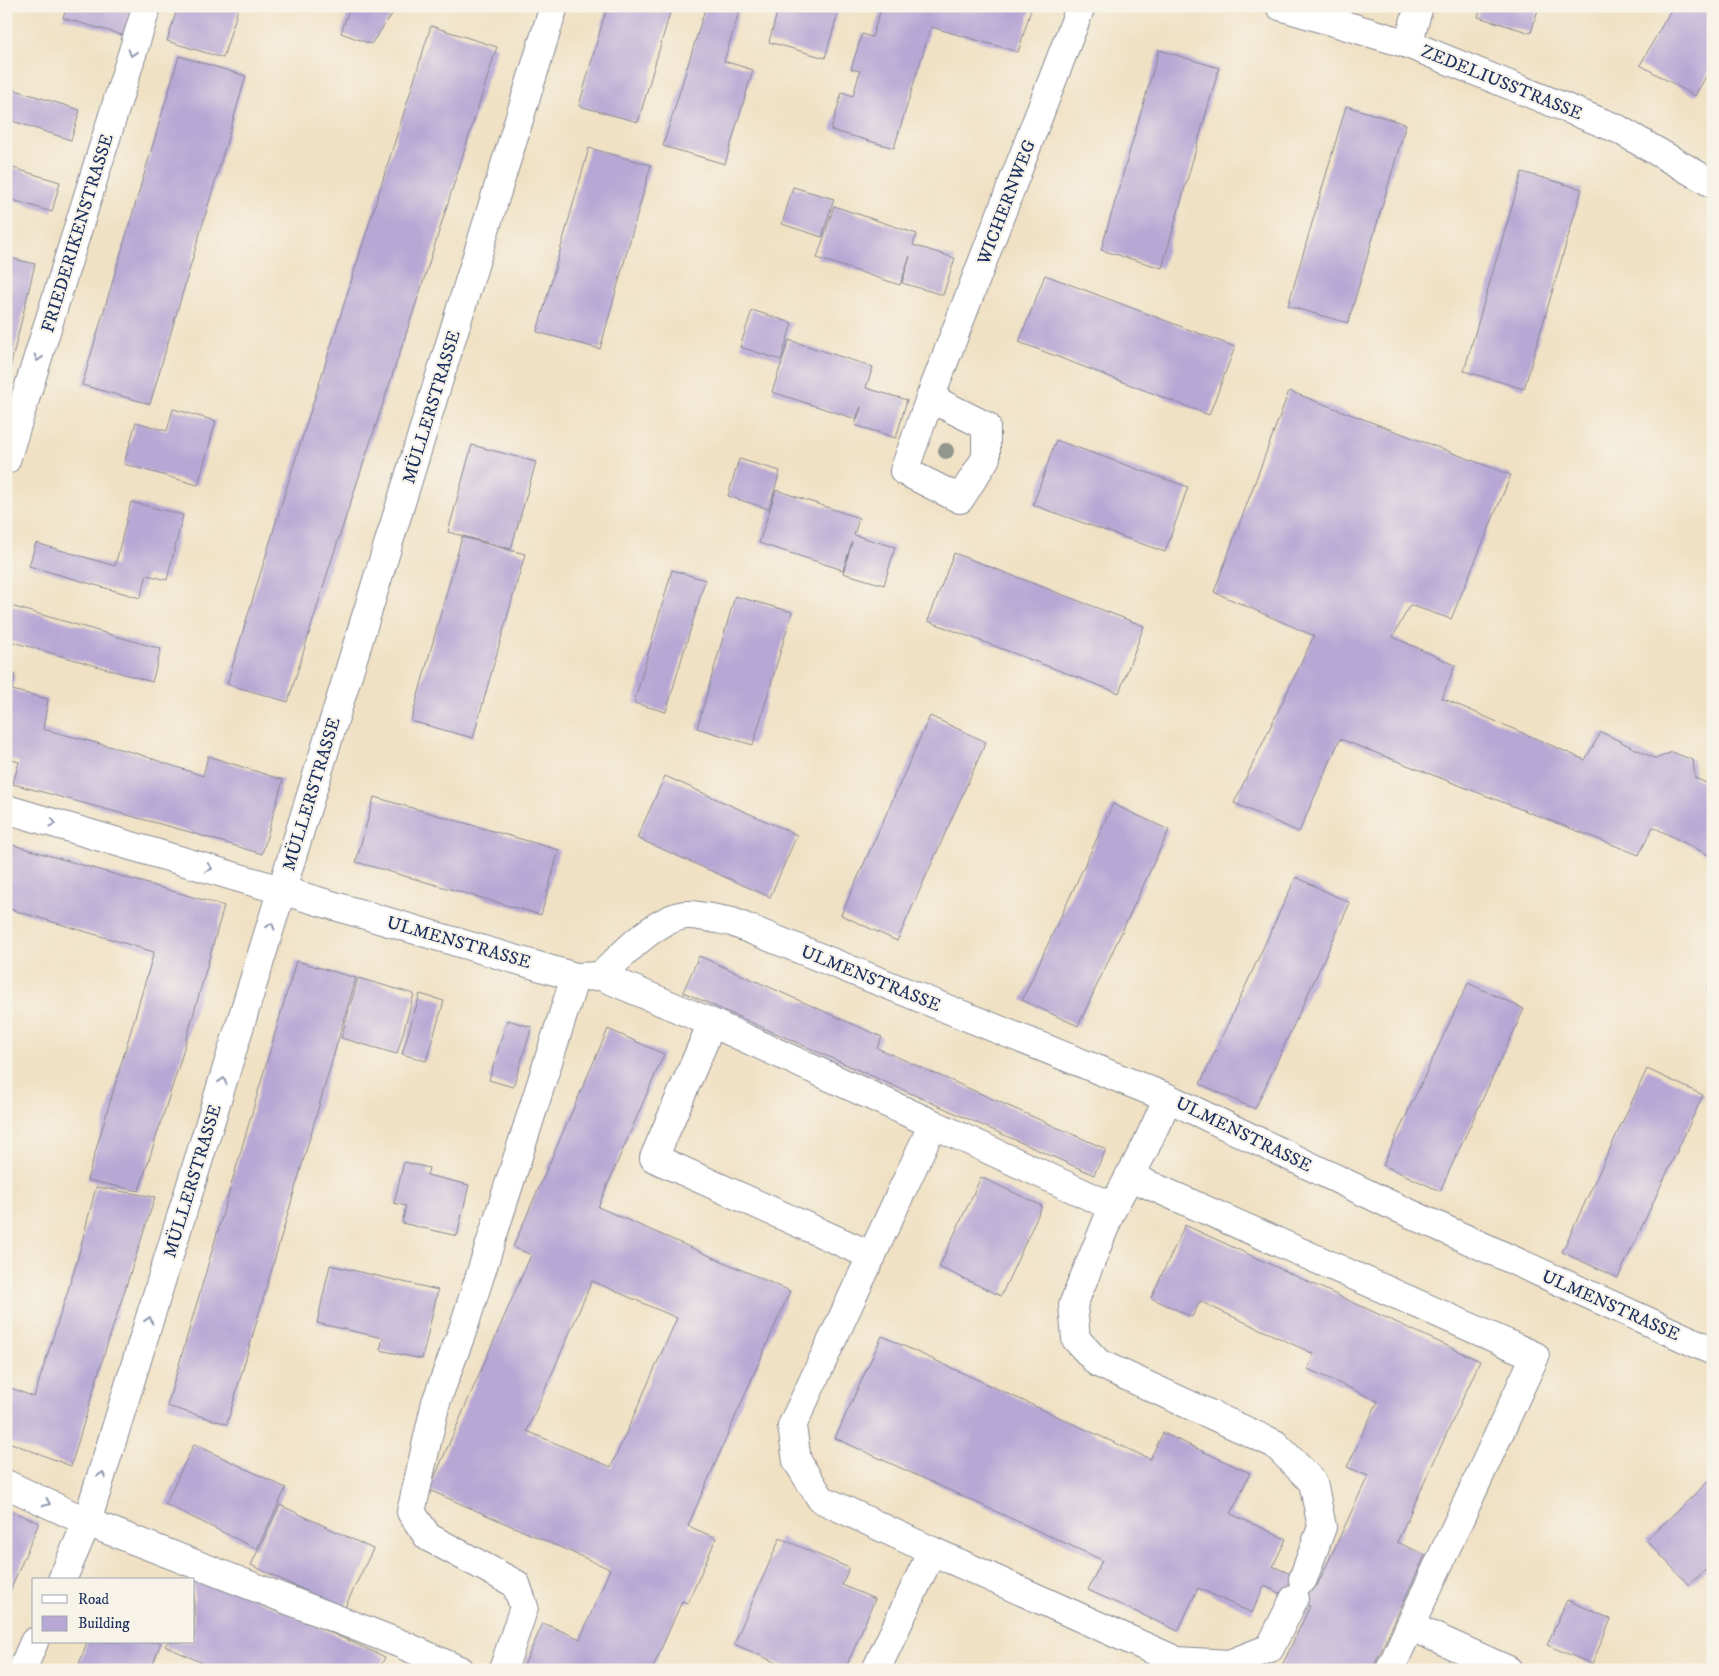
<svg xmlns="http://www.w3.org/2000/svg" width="1719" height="1676" font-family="'IM FELL DW Pica',serif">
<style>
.building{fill:#b7a7d4;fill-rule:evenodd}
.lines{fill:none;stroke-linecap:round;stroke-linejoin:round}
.minor-casing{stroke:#868891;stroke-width:30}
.minor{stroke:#fff;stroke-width:28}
.tree{fill:#91968f}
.oneway{stroke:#8d97ae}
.labels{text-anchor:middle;stroke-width:4.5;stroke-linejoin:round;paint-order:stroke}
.street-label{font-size:18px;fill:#1b2f5e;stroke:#f7f3e8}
</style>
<rect width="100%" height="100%" fill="#f7f3e8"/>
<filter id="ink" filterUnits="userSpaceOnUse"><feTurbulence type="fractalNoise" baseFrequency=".02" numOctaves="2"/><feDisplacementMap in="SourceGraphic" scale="10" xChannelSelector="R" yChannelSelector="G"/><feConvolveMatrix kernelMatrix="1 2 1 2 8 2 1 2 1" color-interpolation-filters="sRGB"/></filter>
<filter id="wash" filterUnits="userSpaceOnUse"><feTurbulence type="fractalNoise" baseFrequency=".0096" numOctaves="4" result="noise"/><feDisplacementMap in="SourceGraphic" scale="20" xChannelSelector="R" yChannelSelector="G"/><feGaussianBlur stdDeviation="1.12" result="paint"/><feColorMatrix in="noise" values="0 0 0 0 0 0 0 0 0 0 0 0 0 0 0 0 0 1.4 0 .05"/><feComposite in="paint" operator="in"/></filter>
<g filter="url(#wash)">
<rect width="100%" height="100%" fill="#f0e1c4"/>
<g id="blocks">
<!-- building -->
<g class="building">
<path d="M67,6H134L126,36L63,18Z"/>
<path d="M178,6H239L223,58L167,41Z"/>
<path d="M350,6H398L371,44L341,33Z"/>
<path d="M607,6H672L638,122L579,106Z"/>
<path d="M706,6H741L724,61L753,70L725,164L663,146Z"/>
<path d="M779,6H840L825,58L769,42Z"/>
<path d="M868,6H1032L1018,52L931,27L894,148L831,130L842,92L853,96L860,71L851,69L862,34L872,37L880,12L868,8Z"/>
<path d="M1481,6H1539L1531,33L1478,17Z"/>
<path d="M1673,6H1713V64L1695,96L1640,65Z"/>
<path d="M431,26L497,47L424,279L330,565L288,702L227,684L283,499Z"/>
<path d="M1159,50L1219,68L1162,268L1101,250Z"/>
<path d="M179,56L246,76L150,404L82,385Z"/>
<path d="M6,87L80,110L71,140L6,119Z"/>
<path d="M1346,106L1406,124L1348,323L1288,306Z"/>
<path d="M589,148L651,165L600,349L537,332Z"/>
<path d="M6,166L60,182L52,212L6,198Z"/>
<path d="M1522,172L1582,189L1524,389L1464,371Z"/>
<path d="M793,187L834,199L822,237L782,224Z"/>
<path d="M834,206L917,234L913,245L955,258L943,295L902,283L910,256L900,285L817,258Z"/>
<path d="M6,257L35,264L7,381H6Z"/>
<path d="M1045,275L1235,347L1209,415L1019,342Z"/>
<path d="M752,310L792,323L781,360L740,347Z"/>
<path d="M789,340L873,367L866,388L907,400L896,438L855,425L861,407L856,419L772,392Z"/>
<path d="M1289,391L1511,475L1451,619L1410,605L1393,637L1455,665L1442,698L1585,760L1601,732L1656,759L1672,752L1693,760L1695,778L1713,786V857L1653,827L1639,855L1340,739L1299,832L1234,803L1314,636L1214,592Z"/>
<path d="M173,409L216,421L198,485L124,464L136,422L167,431Z"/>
<path d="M1056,440L1188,487L1165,552L1033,505Z"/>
<path d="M472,445L536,462L511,549L448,532Z"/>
<path d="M739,459L780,471L769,509L728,496Z"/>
<path d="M776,490L859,518L854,535L895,547L884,585L843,573L852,542L843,570L759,543Z"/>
<path d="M131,502L183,515L167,580L147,575L140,598L29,566L36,543L115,566Z"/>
<path d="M462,537L525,554L473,738L411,721Z"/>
<path d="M954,553L1144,626L1119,693L928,621Z"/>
<path d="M672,570L705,580L666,712L634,703Z"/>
<path d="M735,596L792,612L753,745L697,728Z"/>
<path d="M11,606L161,649L152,682L6,640V624Z"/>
<path d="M6,673L15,674L12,690L48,699L43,729L135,753L203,776L208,756L283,780L262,854L186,831L13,784L19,762L6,758Z"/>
<path d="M930,716L986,742L897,941L841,915Z"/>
<path d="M665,776L797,835L770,897L637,838Z"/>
<path d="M374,797L559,850L541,915L356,862Z"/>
<path d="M1113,804L1169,830L1078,1026L1022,1000Z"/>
<path d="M6,843L224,906L180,1062L139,1191L87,1180L154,952L6,908Z"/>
<path d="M1296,877L1350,903L1255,1109L1200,1084Z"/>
<path d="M699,956L882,1037L877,1048L1106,1149L1094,1175L683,992Z"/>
<path d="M296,961L356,978L227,1424L167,1406Z"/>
<path d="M1713,977V992L1707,989Z"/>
<path d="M358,978L414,994L397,1054L341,1038Z"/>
<path d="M1468,983L1524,1009L1440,1191L1383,1165Z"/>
<path d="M420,994L444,1001L426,1061L402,1054Z"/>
<path d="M507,1020L532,1027L513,1087L489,1080Z"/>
<path d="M608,1029L664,1054L598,1207L790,1291L688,1526L716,1538L688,1603L682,1601L652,1670H522L543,1623L580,1639L610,1569L429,1490L531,1255L513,1247ZM592,1281L677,1318L611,1467L527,1431Z"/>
<path d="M1647,1069L1703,1095L1618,1278L1562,1252Z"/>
<path d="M404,1162L429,1168L427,1175L469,1185L457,1236L402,1223L406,1206L394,1203Z"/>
<path d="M981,1177L1042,1206L1001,1296L939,1267Z"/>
<path d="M96,1187L155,1197L106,1348L71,1466L6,1441V1386L34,1397L76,1265Z"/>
<path d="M1185,1225L1480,1361L1397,1542L1425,1555L1372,1670H1280L1310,1606L1264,1586L1252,1613L1198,1588L1178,1631L1088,1590L1102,1560L835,1438L882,1336L1150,1459L1163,1433L1250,1473L1231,1514L1286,1539L1273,1566L1317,1586L1368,1476L1347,1467L1378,1401L1308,1369L1314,1354L1212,1307L1200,1301L1192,1317L1151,1298Z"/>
<path d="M330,1265L438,1290L422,1359L380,1350L383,1338L317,1323Z"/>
<path d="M194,1444L286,1488L257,1549L165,1504Z"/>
<path d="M1713,1477V1575L1707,1569L1689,1585L1646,1540Z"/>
<path d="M280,1505L373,1549L344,1609L251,1565Z"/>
<path d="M6,1509L39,1523L6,1600Z"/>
<path d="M780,1538L849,1568L842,1585L875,1599L845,1670H793L734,1644Z"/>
<path d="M197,1573L385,1657L379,1670H218L165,1646L167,1642H194V1581Z"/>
<path d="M1567,1600L1611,1619L1592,1664L1547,1645Z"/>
<path d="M87,1642H161L151,1670H77Z"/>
</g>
</g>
</g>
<g filter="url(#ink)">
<use href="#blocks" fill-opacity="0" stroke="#868891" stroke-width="1"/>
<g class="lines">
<defs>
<g id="minor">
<path d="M1280,6L1408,44L1618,129L1713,184"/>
<path d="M1408,44L1419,6"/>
<path d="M930,398L986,426V458L960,499L904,471L930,398L1081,6"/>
<path d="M6,460L147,6"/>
<path d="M6,809L575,977L601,976C622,955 656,918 686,915C696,914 721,920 732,922L1168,1098L1387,1203L1713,1351"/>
<path d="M601,976L712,1023L933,1124"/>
<path d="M712,1023L654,1158L872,1256"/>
<path d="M1168,1098L1144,1150L1113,1207L1073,1305L1076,1339L1098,1363L1275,1444L1313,1482L1322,1527L1303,1579"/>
<path d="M1129,1176L1535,1356L1410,1626L1508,1670"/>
<path d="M6,1484L87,1522L401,1644L459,1670"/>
<path d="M932,1551L821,1499L797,1461L792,1426L933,1124L1113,1207"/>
<path d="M62,1580L87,1522L554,6"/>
<path d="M22,1670L34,1642"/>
<path d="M503,1670L524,1607L516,1584L428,1537L411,1512L436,1402L463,1329L575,977"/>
<path d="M876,1670L932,1551L1177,1661L1229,1664L1270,1648L1294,1599"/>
<path d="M1390,1670L1410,1626"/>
</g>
</defs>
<!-- minor casing -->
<use href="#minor" class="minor-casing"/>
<!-- minor -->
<use href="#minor" class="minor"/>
</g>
<!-- trees -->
<circle class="tree" cx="946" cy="451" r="8"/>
<!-- one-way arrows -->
<defs><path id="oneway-chevron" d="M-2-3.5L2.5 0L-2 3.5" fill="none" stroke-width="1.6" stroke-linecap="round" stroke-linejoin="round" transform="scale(1.25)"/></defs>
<g class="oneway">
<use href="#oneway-chevron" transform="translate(132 53) rotate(107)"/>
<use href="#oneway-chevron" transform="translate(38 358) rotate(107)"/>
<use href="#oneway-chevron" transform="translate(53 823) rotate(16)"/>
<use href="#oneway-chevron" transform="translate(209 868) rotate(16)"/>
<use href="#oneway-chevron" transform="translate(271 926) rotate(-73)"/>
<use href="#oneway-chevron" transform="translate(223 1081) rotate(-73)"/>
<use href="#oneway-chevron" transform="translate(149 1320) rotate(-73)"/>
<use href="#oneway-chevron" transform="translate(102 1475) rotate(-73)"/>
<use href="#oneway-chevron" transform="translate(47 1503) rotate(25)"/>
</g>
</g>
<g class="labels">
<!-- street labels -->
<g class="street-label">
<text transform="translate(1502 82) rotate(22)" y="6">ZEDELIUSSTRASSE</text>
<text transform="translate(1006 202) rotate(-69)" y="6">WICHERNWEG</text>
<text transform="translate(77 233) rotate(-73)" y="6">FRIEDERIKENSTRASSE</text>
<text transform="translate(431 407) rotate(-73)" y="6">MÜLLERSTRASSE</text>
<text transform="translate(311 794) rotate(-73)" y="6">MÜLLERSTRASSE</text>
<text transform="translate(459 942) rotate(16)" y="6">ULMENSTRASSE</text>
<text transform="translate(871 978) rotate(22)" y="6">ULMENSTRASSE</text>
<text transform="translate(1244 1134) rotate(26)" y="6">ULMENSTRASSE</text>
<text transform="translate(192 1181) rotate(-73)" y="6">MÜLLERSTRASSE</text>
<text transform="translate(1611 1305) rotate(24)" y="6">ULMENSTRASSE</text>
</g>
</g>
<!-- margin -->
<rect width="1719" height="1676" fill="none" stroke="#f7f3e8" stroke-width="25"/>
<!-- legend -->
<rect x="32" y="1578" width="162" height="65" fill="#f7f3e8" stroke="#9fa5b1"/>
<rect x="42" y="1595" width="25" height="8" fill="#ffffff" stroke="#9fa5b1"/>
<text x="78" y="1604" font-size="15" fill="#1b2f5e">Road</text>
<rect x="42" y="1616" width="25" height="15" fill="#b7a7d4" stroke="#9fa5b1"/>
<text x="78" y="1628" font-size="15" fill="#1b2f5e">Building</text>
</svg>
